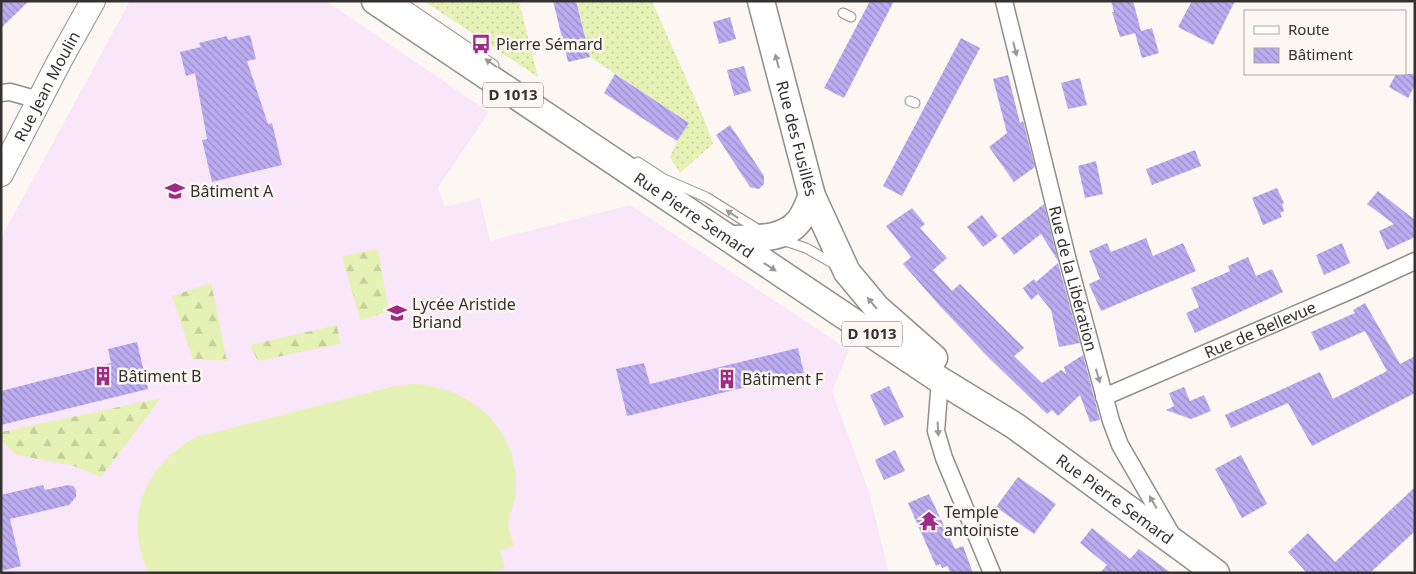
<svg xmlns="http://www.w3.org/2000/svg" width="1416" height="574" font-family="'Noto Sans',sans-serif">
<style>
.education{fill:#f9e7f9}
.grass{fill:url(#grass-dots)}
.forest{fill:url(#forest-firs)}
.pitch{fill:#e6f2b5}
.building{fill:url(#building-back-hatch)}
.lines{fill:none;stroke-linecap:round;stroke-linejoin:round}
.service-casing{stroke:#928e8a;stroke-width:11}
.minor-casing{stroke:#928e8a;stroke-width:19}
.secondary-casing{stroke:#928e8a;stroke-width:26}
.primary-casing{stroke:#928e8a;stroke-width:29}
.service{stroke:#fff;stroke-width:9}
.minor{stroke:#fff;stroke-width:16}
.secondary{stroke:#fff;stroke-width:24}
.primary{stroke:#fff;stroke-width:26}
.oneway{fill:#9a9898}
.labels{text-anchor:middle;stroke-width:5;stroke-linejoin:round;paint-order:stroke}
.shield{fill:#fcf7f3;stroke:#706d6a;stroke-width:1}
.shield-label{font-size:15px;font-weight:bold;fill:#343230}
.poi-label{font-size:16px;fill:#343230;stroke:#fcf7f3;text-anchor:start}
.street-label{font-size:16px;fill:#343230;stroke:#fcf7f3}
</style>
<defs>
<pattern id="grass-dots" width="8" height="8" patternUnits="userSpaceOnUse" patternTransform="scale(1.25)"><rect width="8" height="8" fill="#e6f2b5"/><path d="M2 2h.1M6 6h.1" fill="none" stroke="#c6d09c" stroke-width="1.8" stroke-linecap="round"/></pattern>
<pattern id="forest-firs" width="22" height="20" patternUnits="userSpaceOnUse" patternTransform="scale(1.25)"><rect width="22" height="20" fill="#e6f2b5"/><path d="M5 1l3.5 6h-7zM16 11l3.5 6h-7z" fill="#c6d09c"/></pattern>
<pattern id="building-back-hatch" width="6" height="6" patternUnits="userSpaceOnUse" patternTransform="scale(1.25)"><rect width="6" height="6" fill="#bbacf2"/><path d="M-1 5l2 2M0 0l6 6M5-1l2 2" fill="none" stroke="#998dc4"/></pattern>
</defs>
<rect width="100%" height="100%" fill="#fcf7f3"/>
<!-- education -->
<path class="education" d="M130,1H326L489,112L438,188L445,207L480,198L490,241L630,205L849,350L832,391L869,492L889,573H1V238Z"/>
<!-- grass -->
<g class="grass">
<path d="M424,1H519L538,77Z"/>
<path d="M576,1H652L704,119L713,144L680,173L670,157L677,141L689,123L590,57Z"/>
</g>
<!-- forest -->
<g class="forest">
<path d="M378,249L389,312L360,320L342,256Z"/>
<path d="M211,283L227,361L193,359L172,296Z"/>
<path d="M337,325L340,344L258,361L250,345Z"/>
<path d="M161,398L101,477L71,465L16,455L1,441V432Z"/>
</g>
<!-- pitch -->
<path class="pitch" d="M413,384C468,386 515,425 516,482C516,491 515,501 512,509C511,514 508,519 508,524C509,531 512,539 514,546L500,550L505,568L486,573H149C122,518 145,465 196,437L395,386Z"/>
<!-- building -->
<g class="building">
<path d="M1,1H29L1,28Z"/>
<path d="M553,1H576L590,57L568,62Z"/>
<path d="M870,1H894L844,98L824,88Z"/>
<path d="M1111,1H1133L1141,31L1152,28L1159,53L1142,58L1135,33L1120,37L1112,12H1114Z"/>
<path d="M1192,1H1235L1213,45L1178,27Z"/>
<path d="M730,17L736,39L719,44L713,22Z"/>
<path d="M250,35L256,59L247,61L268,124L272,123L282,165L212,182L202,140L207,139L195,73L186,76L180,52L201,47L199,43L227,36L228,40Z"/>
<path d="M961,38L980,48L902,196L883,186Z"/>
<path d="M744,66L751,91L734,96L727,70Z"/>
<path d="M615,74L689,123L677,141L604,93Z"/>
<path d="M1396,74H1415V85L1408,98L1389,87Z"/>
<path d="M1008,75L1020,123L1023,121L1035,167L1014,182L989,147L1007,133L993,79Z"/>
<path d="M1080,78L1087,105L1068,109L1061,83Z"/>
<path d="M730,125L764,176V184L759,189L750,187L716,135Z"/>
<path d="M1195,150L1201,166L1152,185L1146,169Z"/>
<path d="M1096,161L1103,194L1085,198L1078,166Z"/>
<path d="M1277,188L1284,203L1282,204L1284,211L1280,213L1282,217L1263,225L1252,198Z"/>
<path d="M1378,191L1415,220V237L1387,250L1379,231L1394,224L1367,204Z"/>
<path d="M1044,204L1058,261L1041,234L1014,255L1001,238Z"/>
<path d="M912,208L925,224L920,228L947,258L933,270L952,291L960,284L1024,348L1014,356L1042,383L1061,370L1066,374L1064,367L1083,355L1100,420L1090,422L1080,395L1058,416L1052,410L1047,414L988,357L939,305L903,264L911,257L886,226Z"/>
<path d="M982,215L998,236L983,247L967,227Z"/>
<path d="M1146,238L1153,256L1183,243L1196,271L1101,311L1089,284L1100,279L1089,251L1107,243L1111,252Z"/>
<path d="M1342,243L1350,263L1324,275L1316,255Z"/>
<path d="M1248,257L1256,276L1272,269L1283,292L1195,333L1186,313L1199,307L1191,288L1230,271L1228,266Z"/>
<path d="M1058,263L1080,343L1059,347L1051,310L1038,294L1031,300L1023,288L1034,279L1036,282Z"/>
<path d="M1365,303L1400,364L1415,356V393L1312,446L1288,403L1231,428L1225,415L1320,372L1333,399L1387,371L1365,331L1320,351L1311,332L1355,313L1353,310Z"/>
<path d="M137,342L148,389L1,425V391L111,363L108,349Z"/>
<path d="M798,348L804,373L627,416L616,369L644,363L650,384Z"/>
<path d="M889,386L904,417L884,426L870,395Z"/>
<path d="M1184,387L1190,401L1204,395L1211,411L1191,419L1166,410L1174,406L1169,393Z"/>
<path d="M895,450L905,471L884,480L875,460Z"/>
<path d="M1241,455L1267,504L1242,518L1215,469Z"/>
<path d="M1018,477L1056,504L1034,534L996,507Z"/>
<path d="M43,485L45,490L68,485L73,486L76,490V497L69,505L10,519L21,566L1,571V495Z"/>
<path d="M1415,487V531L1370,573H1307L1288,552L1308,533L1335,562Z"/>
<path d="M929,494L955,549L963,546L973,573H950L948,566L942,568L940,564L936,566L908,503Z"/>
<path d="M1092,528L1130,559L1139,549L1171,573H1100L1107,565L1080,543Z"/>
</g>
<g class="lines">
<defs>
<g id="service">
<path d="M400,1L494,65"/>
<path d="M843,13L851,17"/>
<path d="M910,101L915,103"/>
<path d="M638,162L664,179L706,197L759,230"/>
<path d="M782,240L806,248L836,265"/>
</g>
<g id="minor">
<path id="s1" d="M1004,1L1067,257L1111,421L1120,445L1172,535"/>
<path d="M1,93L10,92L39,100"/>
<path d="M940,380L936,431L944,458L992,573"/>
<path id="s2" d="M1104,397L1354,289L1415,261"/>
</g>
<g id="secondary">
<path id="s3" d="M1,174L60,60L93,1"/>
</g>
<g id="primary">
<path id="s4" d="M375,1L940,380L1015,426L1216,573"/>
<path id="s5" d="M761,1L812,196L847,272L877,308L934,358"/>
<path d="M730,239C752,238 784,241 799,221C805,214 808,204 812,196"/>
</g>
</defs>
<!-- service casing -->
<use href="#service" class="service-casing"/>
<!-- minor casing -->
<use href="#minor" class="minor-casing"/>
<!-- secondary casing -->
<use href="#secondary" class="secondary-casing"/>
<!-- primary casing -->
<use href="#primary" class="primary-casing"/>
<!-- service -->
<use href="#service" class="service"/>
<!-- minor -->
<use href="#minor" class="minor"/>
<!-- secondary -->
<use href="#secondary" class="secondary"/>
<!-- primary -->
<use href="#primary" class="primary"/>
</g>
<!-- one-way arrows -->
<defs><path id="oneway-solid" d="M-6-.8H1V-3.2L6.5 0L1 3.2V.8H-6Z" transform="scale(1.25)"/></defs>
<g class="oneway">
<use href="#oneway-solid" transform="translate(1015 49) rotate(76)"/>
<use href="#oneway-solid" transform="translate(777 61) rotate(-105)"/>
<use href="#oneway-solid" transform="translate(491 63) rotate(-145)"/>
<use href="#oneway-solid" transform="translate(732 214) rotate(-147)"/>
<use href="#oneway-solid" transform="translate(770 267) rotate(33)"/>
<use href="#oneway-solid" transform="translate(872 303) rotate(-130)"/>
<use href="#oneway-solid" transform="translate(1098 376) rotate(74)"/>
<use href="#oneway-solid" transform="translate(938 429) rotate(87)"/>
<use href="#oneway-solid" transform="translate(1153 502) rotate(-120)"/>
</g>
<!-- icons -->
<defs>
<symbol id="bus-bare" viewBox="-9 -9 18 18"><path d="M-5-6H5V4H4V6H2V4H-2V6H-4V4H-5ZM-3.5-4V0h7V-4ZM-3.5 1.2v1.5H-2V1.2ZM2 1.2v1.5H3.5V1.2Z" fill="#9f2b86" stroke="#fcf7f3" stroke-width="2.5" paint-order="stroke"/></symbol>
<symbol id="school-bare" viewBox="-9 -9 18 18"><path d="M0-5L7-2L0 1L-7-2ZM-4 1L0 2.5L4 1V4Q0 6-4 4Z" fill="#9f2b86" stroke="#fcf7f3" stroke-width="2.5" paint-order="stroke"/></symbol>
<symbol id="building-bare" viewBox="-9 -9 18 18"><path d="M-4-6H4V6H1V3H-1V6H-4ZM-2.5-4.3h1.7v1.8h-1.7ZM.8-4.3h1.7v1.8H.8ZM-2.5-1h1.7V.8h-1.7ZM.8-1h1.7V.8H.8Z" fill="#9f2b86" stroke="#fcf7f3" stroke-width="2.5" paint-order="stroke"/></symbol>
<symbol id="temple-bare" viewBox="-9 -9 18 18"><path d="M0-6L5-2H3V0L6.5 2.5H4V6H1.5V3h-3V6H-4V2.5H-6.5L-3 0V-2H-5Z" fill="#9f2b86" stroke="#fcf7f3" stroke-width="2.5" paint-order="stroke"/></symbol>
</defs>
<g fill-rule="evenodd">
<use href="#bus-bare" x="467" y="30" width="28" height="28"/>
<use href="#school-bare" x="161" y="177" width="28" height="28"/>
<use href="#school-bare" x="383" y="299" width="28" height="28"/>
<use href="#building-bare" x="89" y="362" width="28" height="28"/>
<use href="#building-bare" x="713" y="365" width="28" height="28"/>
<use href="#temple-bare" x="915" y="507" width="28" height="28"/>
</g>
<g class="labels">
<!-- shield labels -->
<g class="shield">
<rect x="483" y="82.5" width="60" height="25" rx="4"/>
<rect x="842" y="321.5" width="60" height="25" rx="4"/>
</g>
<g class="shield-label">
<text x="513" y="100">D 1013</text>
<text x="872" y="339">D 1013</text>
</g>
<!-- poi labels -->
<g class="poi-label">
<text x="496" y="50">Pierre Sémard</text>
<text x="190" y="197">Bâtiment A</text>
<text x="412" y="310">Lycée Aristide<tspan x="412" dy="18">Briand</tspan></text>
<text x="118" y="382">Bâtiment B</text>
<text x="742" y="385">Bâtiment F</text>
<text x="944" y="518">Temple<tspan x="944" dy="18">antoiniste</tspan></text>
</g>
<!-- street labels -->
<g class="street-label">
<text dy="6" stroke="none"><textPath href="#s3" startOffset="99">Rue Jean Moulin</textPath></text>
<text dy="6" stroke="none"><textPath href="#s5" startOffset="142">Rue des Fusillés</textPath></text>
<text dy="6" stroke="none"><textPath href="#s4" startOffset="384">Rue Pierre Semard</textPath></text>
<text dy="6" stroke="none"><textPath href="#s1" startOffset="286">Rue de la Libération</textPath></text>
<text dy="6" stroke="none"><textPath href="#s2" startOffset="170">Rue de Bellevue</textPath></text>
<text dy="6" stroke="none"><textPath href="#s4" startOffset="892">Rue Pierre Semard</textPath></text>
</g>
</g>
<!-- border -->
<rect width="1416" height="574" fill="none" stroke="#343230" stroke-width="5"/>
<!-- legend -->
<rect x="1244" y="10" width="162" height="65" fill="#fcf7f3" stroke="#aca8a5"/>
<rect x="1254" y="26" width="25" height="8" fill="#ffffff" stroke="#aca8a5"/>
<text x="1288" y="35" font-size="15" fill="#343230">Route</text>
<rect x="1254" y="48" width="25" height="15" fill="url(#building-back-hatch)" stroke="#aca8a5"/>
<text x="1288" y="60" font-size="15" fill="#343230">Bâtiment</text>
</svg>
